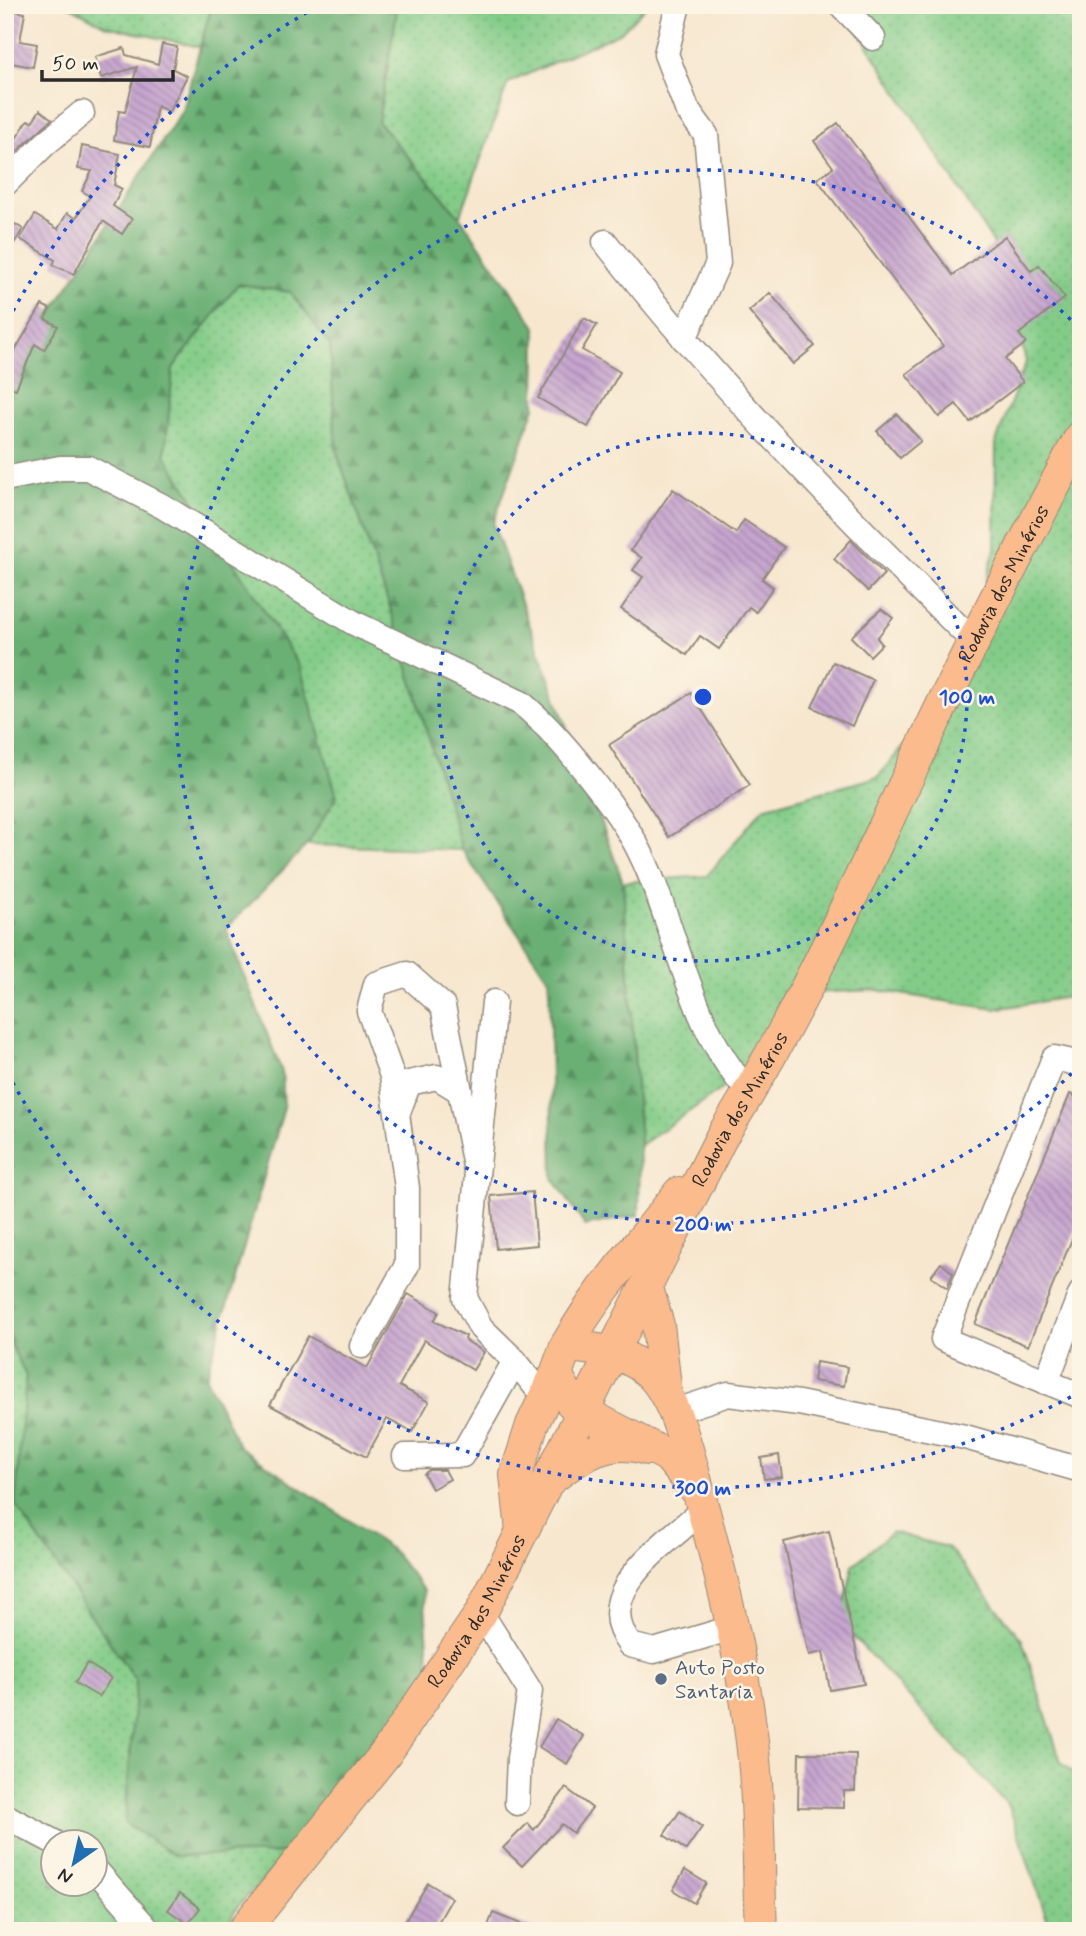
<svg xmlns="http://www.w3.org/2000/svg" width="1086" height="1936" font-family="Mynerve,sans-serif">
<style>
.grass{fill:url(#grass-dots);stroke:#577c5a;stroke-width:2;fill-rule:evenodd}
.forest{fill:url(#forest-firs);stroke:#4a6e50;stroke-width:2}
.building{fill:url(#building-back-hatch)}
.lines{fill:none;stroke-linecap:round;stroke-linejoin:round}
.minor-casing{stroke:#91897d;stroke-width:27}
.major-casing{stroke:#91897d;stroke-width:34}
.minor{stroke:#fff;stroke-width:24}
.major{stroke:#fbbb8c;stroke-width:32}
.ring{fill:none;stroke:#1d4ed8;stroke-width:3.5;stroke-dasharray:3.5 7}
.service-dot{fill:#5c6f8a;stroke:#fcf5e5;stroke-width:2.5}
.labels{text-anchor:middle;stroke-width:5;stroke-linejoin:round;paint-order:stroke}
.street-label{font-size:21px;fill:#2b2b2b;stroke:#fcf5e5}
.service-label{font-size:21px;fill:#4e5e75;stroke:#fcf5e5;text-anchor:start}
.centre{fill:#1d4ed8;stroke:#fcf5e5;stroke-width:3.5}
.ring-label{font-size:21px;text-anchor:middle;font-weight:bold;fill:#1d4ed8;stroke:#fcf5e5;stroke-width:5;stroke-linejoin:round;paint-order:stroke}
</style>
<defs>
<pattern id="grass-dots" width="8" height="8" patternUnits="userSpaceOnUse" patternTransform="scale(1.75)"><rect width="8" height="8" fill="#83cc88"/><path d="M2 2h.1M6 6h.1" fill="none" stroke="#71af76" stroke-width="1.8" stroke-linecap="round"/></pattern>
<pattern id="forest-firs" width="22" height="20" patternUnits="userSpaceOnUse" patternTransform="scale(1.75)"><rect width="22" height="20" fill="#6ab074"/><path d="M5 1l3.5 6h-7zM16 11l3.5 6h-7z" fill="#578f5f"/></pattern>
<pattern id="building-back-hatch" width="6" height="6" patternUnits="userSpaceOnUse" patternTransform="scale(1.75)"><rect width="6" height="6" fill="#c6a4cf"/><path d="M-1 5l2 2M0 0l6 6M5-1l2 2" fill="none" stroke="#a186a8"/></pattern>
</defs>
<rect width="100%" height="100%" fill="#fcf5e5"/>
<filter id="ink" filterUnits="userSpaceOnUse"><feTurbulence type="fractalNoise" baseFrequency=".0143" numOctaves="2"/><feDisplacementMap in="SourceGraphic" scale="14" xChannelSelector="R" yChannelSelector="G"/><feConvolveMatrix kernelMatrix="1 2 1 2 8 2 1 2 1" color-interpolation-filters="sRGB"/></filter>
<filter id="wash" filterUnits="userSpaceOnUse"><feTurbulence type="fractalNoise" baseFrequency=".00686" numOctaves="4" result="noise"/><feDisplacementMap in="SourceGraphic" scale="28" xChannelSelector="R" yChannelSelector="G"/><feGaussianBlur stdDeviation="1.57" result="paint"/><feColorMatrix in="noise" values="0 0 0 0 0 0 0 0 0 0 0 0 0 0 0 0 0 1.4 0 .05"/><feComposite in="paint" operator="in"/></filter>
<g filter="url(#wash)">
<rect width="100%" height="100%" fill="#f7e7cf"/>
<!-- grass -->
<g class="grass">
<path d="M67,5H212L200,47L106,26Z"/>
<path d="M398,5H647L621,32L508,83L460,217L378,122Z"/>
<path d="M837,5H1081V995L995,1009L875,990L811,993L738,1078L640,1145L623,882L707,876L763,808L878,777L914,733L979,605L995,549L996,442L1026,362L1001,255L850,18Z"/>
<path d="M238,284L290,292L330,345L336,450L390,607L462,850L307,845L337,796L165,455L173,368Z"/>
<path d="M5,1332L26,1376L15,1504L136,1681L125,1823L175,1856L288,1853L237,1907L223,1931H5ZM52,1842H94V1884H52Z"/>
<path d="M892,1532L949,1548L1022,1640L1061,1762L1081,1779V1931H1046L1047,1919L1009,1806L841,1623L853,1565Z"/>
</g>
<!-- forest -->
<path class="forest" d="M212,5H398L378,122L460,217L536,327L535,407L493,524L623,882L640,1145L639,1215L585,1226L553,1178L549,980L462,850L390,607L336,450L330,345L290,292L238,284L173,368L165,455L300,667L337,796L307,845L226,929L282,1072L284,1108L206,1378L239,1446L392,1550L424,1591L430,1674L288,1853L175,1856L125,1823L136,1681L15,1504L26,1376L5,1332V384L182,111Z"/>
<g id="blocks">
<!-- building -->
<g class="building">
<path d="M5,9L25,13L20,41L37,44L33,67L5,62Z"/>
<path d="M162,44L177,47L173,69L187,76L169,112L157,106L150,147L114,140L119,111L125,112L137,67L101,78L95,57L124,48L126,55L158,64Z"/>
<path d="M40,110L52,119L14,154L8,151L28,120L32,122Z"/>
<path d="M838,123L953,275L1005,236L1031,271L1039,265L1065,298L1019,334L1026,343L1005,359L1023,382L970,422L956,404L939,417L906,374L943,346L817,179L833,167L814,141Z"/>
<path d="M82,146L120,154L114,185L122,189L113,206L132,219L122,234L103,221L74,274L53,265L55,260L20,239L35,215L58,229L67,213L76,218L90,196L82,191L92,171L78,169Z"/>
<path d="M5,218L23,229L5,258Z"/>
<path d="M770,293L815,346L793,364L749,311Z"/>
<path d="M42,305L50,309L45,319L58,326L44,350L35,344L16,389L5,385V355L11,357Z"/>
<path d="M584,318L597,325L582,350L620,372L588,427L538,398Z"/>
<path d="M897,414L921,441L900,458L877,431Z"/>
<path d="M673,489L736,533L744,520L784,547L762,579L773,587L756,612L749,607L719,649L700,636L687,655L621,609L643,577L633,570L642,558L631,550Z"/>
<path d="M851,540L884,574L868,591L834,559Z"/>
<path d="M881,609L893,618L877,638L882,644L870,656L851,637Z"/>
<path d="M833,662L873,680L852,726L812,707Z"/>
<path d="M691,693L750,785L669,837L609,745Z"/>
<path d="M1070,1094L1081,1099V1217L1028,1346L975,1324Z"/>
<path d="M532,1192L537,1245L496,1249L491,1196Z"/>
<path d="M941,1263L953,1273L947,1288L931,1276Z"/>
<path d="M408,1294L439,1312L434,1321L466,1336L465,1340L484,1352L473,1370L424,1340L399,1386L429,1402L412,1432L387,1419L366,1457L270,1405L308,1336L367,1368Z"/>
<path d="M816,1362L847,1367L844,1386L813,1381Z"/>
<path d="M779,1455L782,1477L764,1479L761,1458Z"/>
<path d="M429,1470H445L450,1479L432,1489L424,1474Z"/>
<path d="M829,1531L864,1684L830,1690L823,1652L809,1655L784,1542Z"/>
<path d="M87,1663L111,1678L99,1697L75,1683Z"/>
<path d="M556,1719L584,1736L567,1764L539,1747Z"/>
<path d="M799,1753L856,1754L855,1791H844V1808L798,1807Z"/>
<path d="M566,1788L592,1808L573,1833L562,1824L522,1866L503,1848L528,1823L534,1830Z"/>
<path d="M680,1811L702,1827L686,1850L664,1835Z"/>
<path d="M685,1870L706,1883L694,1903L673,1890Z"/>
<path d="M428,1883L452,1898L433,1931H410L402,1926Z"/>
<path d="M180,1893L200,1908L188,1924L168,1910Z"/>
<path d="M493,1913L536,1930V1931H486Z"/>
</g>
</g>
</g>
<g filter="url(#ink)">
<use href="#blocks" fill-opacity="0" stroke="#91897d" stroke-width="2"/>
<g class="lines">
<defs>
<g id="minor">
<path d="M678,5L666,54L687,109L706,135L718,263L684,339"/>
<path d="M841,5L873,38"/>
<path d="M5,184L45,144L82,113"/>
<path d="M605,242C716,384 844,514 972,640"/>
<path d="M5,479L60,468H88L162,506L354,623L521,703C558,733 619,809 640,852C679,932 688,1026 750,1093"/>
<path d="M494,1002L465,1298L481,1328L515,1361L545,1398"/>
<path d="M1081,1064L1054,1058L943,1339L1081,1396"/>
<path d="M398,1112L409,1083L437,1077L460,1091"/>
<path d="M362,1346L407,1265V1188L392,1076L369,1011L376,984L407,974L443,1006L477,1176"/>
<path d="M1046,1382L1081,1293"/>
<path d="M673,1412L728,1394L799,1403L965,1437L1081,1470"/>
<path d="M405,1456L462,1455L515,1361"/>
<path d="M703,1509C669,1543 588,1590 630,1645L654,1651L732,1628"/>
<path d="M481,1613L530,1691L519,1758L517,1803"/>
<path d="M5,1816L54,1842"/>
<path d="M94,1868L149,1931"/>
</g>
<g id="major">
<path d="M647,1288L658,1325L666,1395"/>
<path d="M566,1346C598,1290 640,1244 679,1193"/>
<path d="M552,1478C579,1456 611,1436 647,1449"/>
<path d="M699,1493L668,1456L581,1411L571,1402L556,1374L566,1346C595,1349 623,1351 646,1370C675,1393 689,1456 698,1490C720,1571 741,1651 751,1734C760,1799 758,1866 761,1931"/>
<path d="M522,1531L516,1475L532,1425L556,1374"/>
<path id="s1" d="M243,1931L386,1753L481,1613L722,1136C799,1017 856,885 917,758C968,649 1024,542 1081,436"/>
</g>
</defs>
<!-- minor casing -->
<use href="#minor" class="minor-casing"/>
<!-- major casing -->
<use href="#major" class="major-casing"/>
<!-- minor -->
<use href="#minor" class="minor"/>
<!-- major -->
<use href="#major" class="major"/>
</g>
</g>
<!-- distance rings -->
<g class="ring">
<circle cx="703" cy="697" r="264"/>
<path d="M1079 1066A527 527 0 1 1 1079 328"/>
<path d="M1080 1392A791 791 0 0 1 8 1074M8 320A791 791 0 0 1 313 9"/>
</g>
<!-- markers -->
<circle class="service-dot" cx="661" cy="1679" r="7"/>
<g class="labels">
<!-- street labels -->
<g class="street-label">
<text dy="7" stroke="none"><textPath href="#s1" startOffset="1552">Rodovia dos Minérios</textPath></text>
<text dy="7" stroke="none"><textPath href="#s1" startOffset="964">Rodovia dos Minérios</textPath></text>
<text dy="7" stroke="none"><textPath href="#s1" startOffset="397">Rodovia dos Minérios</textPath></text>
</g>
<!-- service labels -->
<g class="service-label">
<text x="675" y="1674">Auto Posto<tspan x="675" dy="24">Santaria</tspan></text>
</g>
</g>
<circle cx="703" cy="697" r="10" class="centre"/>
<g class="ring-label">
<text x="967" y="704">100 m</text>
<text x="703" y="1231">200 m</text>
<text x="703" y="1495">300 m</text>
</g>
<!-- margin -->
<rect width="1086" height="1936" fill="none" stroke="#fcf5e5" stroke-width="28"/>
<!-- north arrow -->
<g transform="translate(74 1863) rotate(214)"><circle r="33" fill="#fcf5e5" stroke="#a8a49b" stroke-width="2"/>
<path d="M0-5L12 26L0 18L-12 26Z" fill="#1f6fb2"/>
<text y="-10" font-size="19" font-weight="bold" text-anchor="middle" fill="#2b2b2b">N</text>
</g>
<!-- scale -->
<path d="M42 70v10h131v-10" fill="none" stroke="#2b2b2b" stroke-width="3.5"/>
<text x="52" y="70" font-size="21" fill="#2b2b2b" stroke="#fcf5e5" stroke-width="5" paint-order="stroke">50 m</text>
</svg>
